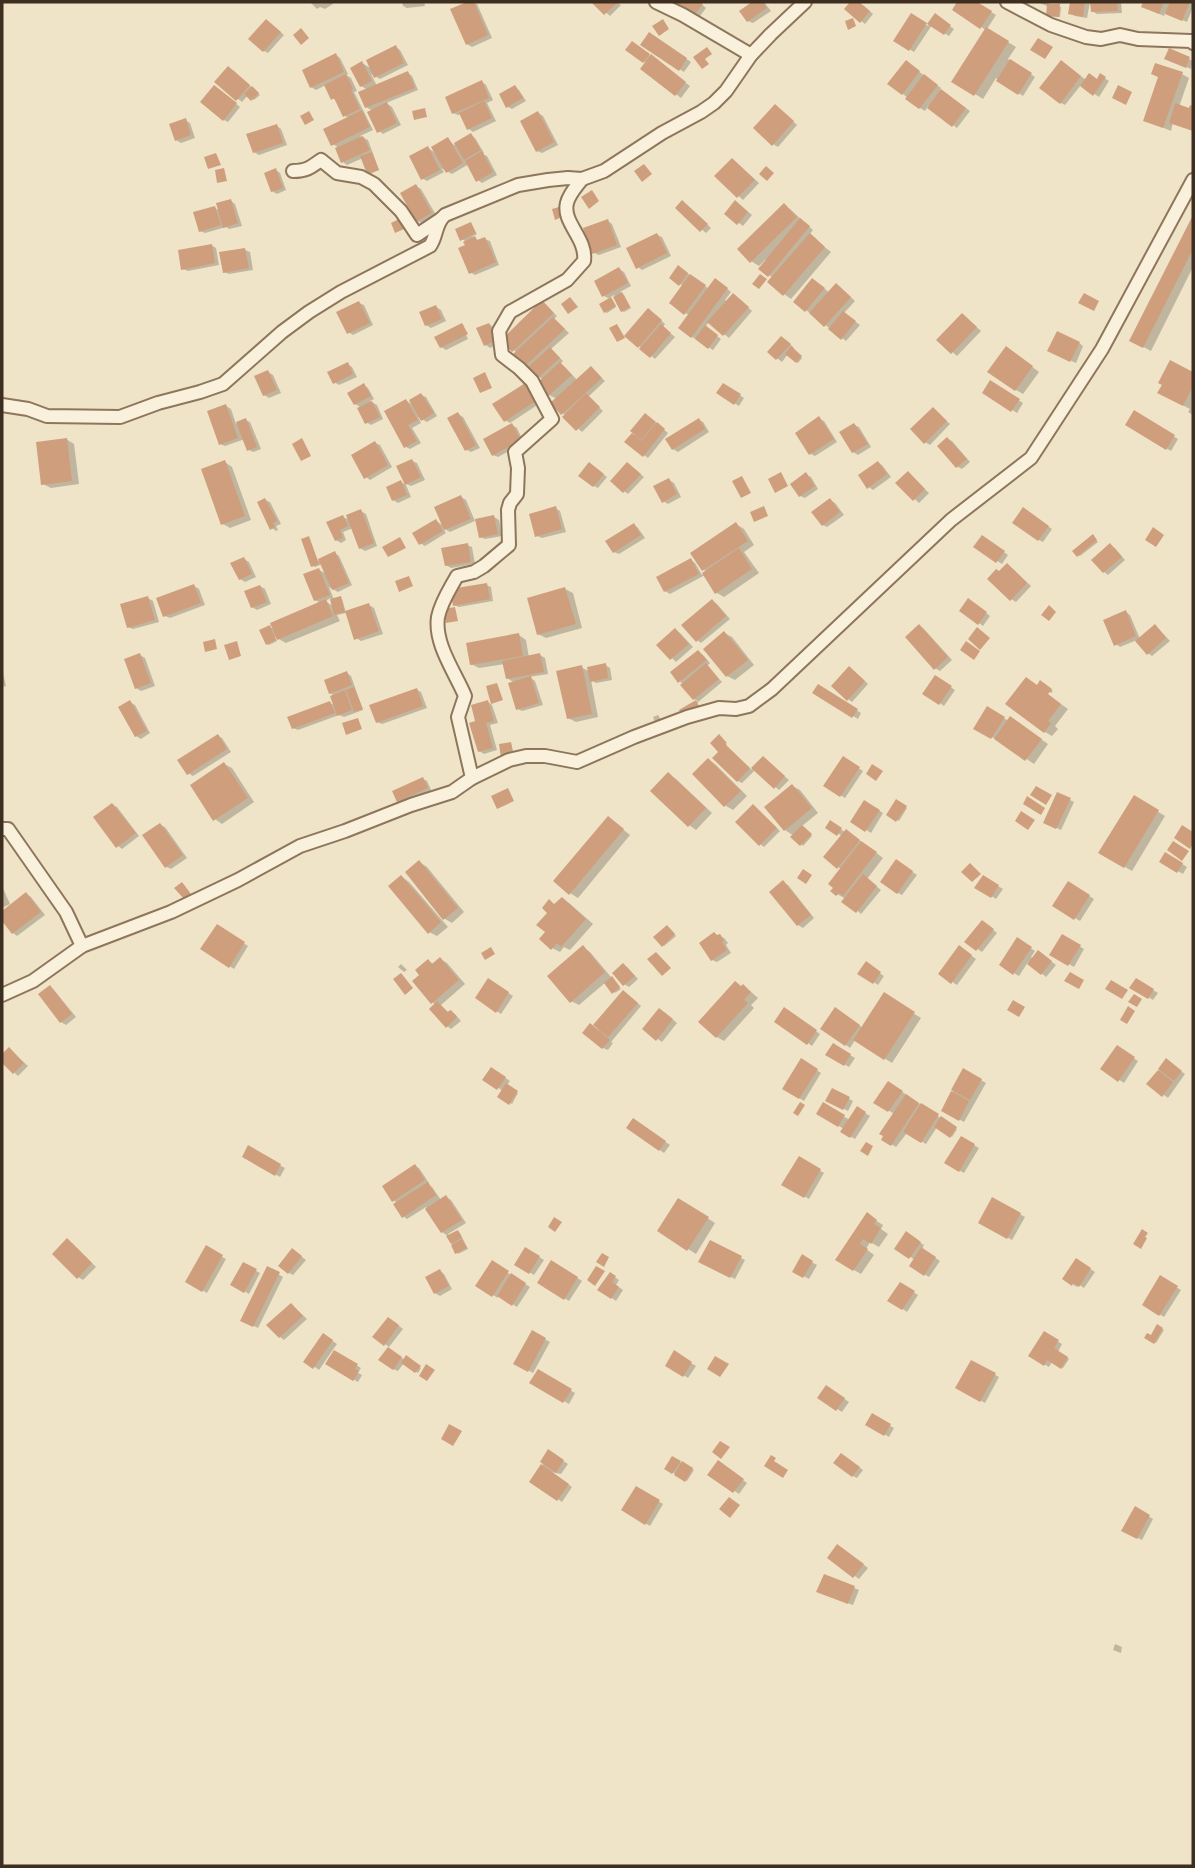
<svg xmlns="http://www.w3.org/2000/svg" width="1195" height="1868" font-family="Literata,serif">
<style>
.shadow{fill:#0003;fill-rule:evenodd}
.building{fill:#cf9f7d}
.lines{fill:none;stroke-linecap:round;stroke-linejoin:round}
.minor-casing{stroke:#8d765c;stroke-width:16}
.minor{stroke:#faf1dc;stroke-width:12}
</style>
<rect width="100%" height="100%" fill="#f0e4c8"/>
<!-- shadow -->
<g class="shadow">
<path d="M310,2H332L333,4L325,9L320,7L317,9Z"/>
<path d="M402,2H424L425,6L407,8L403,6Z"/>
<path d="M471,2L477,4L492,38L472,47L467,44L452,10Z"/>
<path d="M594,2H617L621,5L610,16Z"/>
<path d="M671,2H699L706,8L697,20Z"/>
<path d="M755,2H764L771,11L753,23L748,21L741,11Z"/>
<path d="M852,2H859L873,14L865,24L846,9Z"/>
<path d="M959,2H975L996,15L987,29L1016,47L1008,59L1035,77L1023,96L996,78L983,99L954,81L986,30L954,10Z"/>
<path d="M1037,2H1050L1048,6L1061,7L1060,17L1050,16L1052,8Z"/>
<path d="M1072,2H1090L1087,18L1075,16L1070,13Z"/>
<path d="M1092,2H1121L1122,13L1097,14L1092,11Z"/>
<path d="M1145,2H1193V7L1187,22L1165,13L1164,16L1148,9L1143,7Z"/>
<path d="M912,16L928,26L935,16L954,29L949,36L932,25L914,52L895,40Z"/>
<path d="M270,23L284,35L268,53L264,51Z"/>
<path d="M649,34L691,62L684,72L642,44Z"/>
<path d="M637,46L690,86L681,98L642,68L646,63L627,50Z"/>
<path d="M396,47L400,50L408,65L380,79L371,74L377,86L408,73L412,76L418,90L386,103L392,107L401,125L383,134L379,131L373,111L366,107L368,90L361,86L362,63L372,69Z"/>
<path d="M1170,50L1193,61L1191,69L1171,61Z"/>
<path d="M336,55L340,58L348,74L346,75L351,78L357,91L354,92L373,130L360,136L368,140L379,170L370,174L363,158L347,165L343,162L339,148L333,144L349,118L345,116L338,101L332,98L326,85L316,90L311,87Z"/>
<path d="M910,65L941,88L940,90L970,111L957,128L928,106L925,111L920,108L903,94Z"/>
<path d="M1066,65L1086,80L1097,81L1101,76L1109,81L1099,97L1081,85L1065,105L1061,103Z"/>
<path d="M233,70L260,95L254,100L248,95L242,102L217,82Z"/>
<path d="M1182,74L1189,78L1179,107L1190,110L1191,108H1193V131L1173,123L1171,131L1145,120Z"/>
<path d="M482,82L486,85L493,100L487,103L496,121L473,132L469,129L462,114L458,115L453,113Z"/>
<path d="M515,87L519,90L526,101L512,109L508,107Z"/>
<path d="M219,90L240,107L228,122L224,120Z"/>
<path d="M780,109L797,125L778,147L773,144Z"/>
<path d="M538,113L543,116L558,145L542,153L537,151Z"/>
<path d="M185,120L190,123L195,138L181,143L176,140Z"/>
<path d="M277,126L281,129L287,145L259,155L254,152Z"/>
<path d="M471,135L475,138L484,153L483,154L487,156L497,175L482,183L478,180L469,164L452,174L441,168L444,172L427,181L422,178L428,148L437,154L448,139L454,145Z"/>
<path d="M737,163L759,183L743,200L717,176Z"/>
<path d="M276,170L280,173L286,190L277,194L272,191Z"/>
<path d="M416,186L421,189L436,215L422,223L417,221Z"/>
<path d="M231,201L235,204L242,226L229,229L226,227L205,233L200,231L215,208L220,211Z"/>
<path d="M687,205L711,228L706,233L677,208Z"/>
<path d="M740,205L752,215L743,226L726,214Z"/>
<path d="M784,205L791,210L813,230L809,235L831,252L791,299L784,294L773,278L761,269L768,261L766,259L759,266L751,261Z"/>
<path d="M1193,218V267L1151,351L1132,341Z"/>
<path d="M608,221L612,224L621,247L599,255L594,253Z"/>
<path d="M471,224L477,234L472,237L480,241L485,239L490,241L499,265L475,275L470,272L467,246L464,240H462Z"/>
<path d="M657,235L662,237L671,256L642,270L638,267Z"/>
<path d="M211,245L216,248L219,265L188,271L183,269Z"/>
<path d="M245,250L250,252L253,270L229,274L224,272Z"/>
<path d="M679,267L709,289L720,283L731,292L725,300L728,302L738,298L752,311L729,338L709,322L705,327L721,339L713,350L692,337L689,315L685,313L683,286L671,278Z"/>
<path d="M619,269L624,272L631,286L620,292L624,295L631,308L624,312L622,311L614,295L609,298L612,300L616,307L607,313L605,312L610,299L604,296Z"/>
<path d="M817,283L830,293L841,288L855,301L844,313L860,325L846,341L806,310Z"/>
<path d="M542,302L557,316L554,319L569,333L551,349L563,361L560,364L565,367L578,381L591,368L605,381L588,397L603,411L582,432L565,417L566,416L562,413L557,399L549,395L539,384L543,380L525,365L517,353L503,340Z"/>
<path d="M359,303L364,305L373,325L353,335L348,332Z"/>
<path d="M436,307L441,310L446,321L431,328L426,325Z"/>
<path d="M653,313L665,324L663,327L675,337L655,359L627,336Z"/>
<path d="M963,315L981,331L957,356L939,340Z"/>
<path d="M489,324L493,327L501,343L490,348L486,345Z"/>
<path d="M462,325L465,326H462L468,339L446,350L441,347Z"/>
<path d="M786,340L794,348L793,350L802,358L798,363L788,354L782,362L769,352Z"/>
<path d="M1079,343L1083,346L1076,363L1054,353Z"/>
<path d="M1014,353L1039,372L1023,394L1016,390Z"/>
<path d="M1170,363L1193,374V415L1188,412L1190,409L1159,393Z"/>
<path d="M347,364L352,367L357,377L339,385L334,382Z"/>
<path d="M268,372L273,375L281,393L269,398L264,395Z"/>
<path d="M991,382L1023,403L1017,413L984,392Z"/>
<path d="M527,384L542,402L510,423L505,420Z"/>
<path d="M364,385L368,388L374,399L370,401L377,405L383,419L371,425L366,422L362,408L355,404Z"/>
<path d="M724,385L744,398L739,406L719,393Z"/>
<path d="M421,395L426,397L437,416L427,422L418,417L421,423L412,428L421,443L410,449L406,447V401L416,406Z"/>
<path d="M226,406L231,409L236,424L245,420L250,422L261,449L253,452L249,450L245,439L225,446L220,444Z"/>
<path d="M933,409L950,424L930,445L925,442Z"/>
<path d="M1134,413L1178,439L1171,451L1127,425Z"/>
<path d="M458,414L463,417L480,448L471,452L467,450Z"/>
<path d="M650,418L668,433L648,458L627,442Z"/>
<path d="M819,419L824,421L837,442L815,456L811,454Z"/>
<path d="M699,420L703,422L709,432L678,452L673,449Z"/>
<path d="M512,425L517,428L524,443L498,457L493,455Z"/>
<path d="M854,425L859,427L871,447L858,455L853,452Z"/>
<path d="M66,439L74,444L79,484L51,488L43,484Z"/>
<path d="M947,439L952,441L970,462L962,469L958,467L939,446Z"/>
<path d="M375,443L380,445L392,467L370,480L366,477Z"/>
<path d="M412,461L417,463L425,480L411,486L406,484Z"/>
<path d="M225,462L232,467L251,520L230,528L223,524Z"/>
<path d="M878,463L882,465L891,477L873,490L869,487Z"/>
<path d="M594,467L607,477L598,488L594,486Z"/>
<path d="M632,467L644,477L628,494L624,491Z"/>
<path d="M908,473L929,493L919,503L898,483Z"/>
<path d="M806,475L811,477L818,489L805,498L800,496Z"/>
<path d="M669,480L674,483L681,497L668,504L663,501Z"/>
<path d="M401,482L406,485L411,497L398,503L393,500Z"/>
<path d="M461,497L466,500L475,521L477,520L450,532L443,528L446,533L425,546L420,543L436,521L444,526Z"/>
<path d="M265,500L270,502L281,524L276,526L278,530L276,531L272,528Z"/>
<path d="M830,500L835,503L844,515L827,527L823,525Z"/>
<path d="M555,508L560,511L566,532L542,538L537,536Z"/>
<path d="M361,511L366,514L377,546L365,551L360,548L353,528L343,532L346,540L341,543L336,540L343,517L350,520Z"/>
<path d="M1028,512L1052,529L1043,542L1039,540Z"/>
<path d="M494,517L499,520L502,536L485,539L480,537Z"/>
<path d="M736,524L744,529L754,545L744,552L759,573L724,597L717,593L705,575L670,594L665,591L691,560L695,563L702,575L707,572L703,569Z"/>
<path d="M634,525L638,528L645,538L619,554L614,552Z"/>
<path d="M1094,537L1098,542L1080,556L1078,555Z"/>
<path d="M308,538L318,561L335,553L339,556L352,585L338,592L329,587L334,600L342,599L346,613L337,615L340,621L286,643L275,637L277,641L269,645L267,644L270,627L275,631L321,603L315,600L319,570L327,574L322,564L315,567L313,566ZM331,598L333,606L325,601Z"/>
<path d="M987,540L1008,555L1002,564L976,547Z"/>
<path d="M467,545L472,547L475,564L451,568L446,565Z"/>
<path d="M1110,546L1115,548L1125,560L1108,575L1104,572Z"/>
<path d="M244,559L249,562L256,577L245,582L240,579Z"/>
<path d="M1012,568L1031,586L1016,602L1011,599Z"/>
<path d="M486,585L491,587L493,601L459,607L454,605Z"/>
<path d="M194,586L199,589L205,605L170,618L165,616Z"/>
<path d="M260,586L265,589L271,604L257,610L252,607Z"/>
<path d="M565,589L573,593L582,628L546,638L538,634Z"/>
<path d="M148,598L153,601L159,622L133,629L128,627Z"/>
<path d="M712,601L717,604L730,619L701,643L697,640Z"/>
<path d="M973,603L990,616L983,626L979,623Z"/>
<path d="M369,605L374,608L383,634L361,641L356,638Z"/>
<path d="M1126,612L1130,615L1140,639L1155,626L1159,629L1170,641L1152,656L1148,653L1137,640L1120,647L1116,644Z"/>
<path d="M920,626L924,629L952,660L940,671L935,668Z"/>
<path d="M675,630L680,633L693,647L676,662L659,645Z"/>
<path d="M724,633L732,637L754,665L735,680L727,676Z"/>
<path d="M519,635L526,640L529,658L540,655L545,658L548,674L529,677L535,681L543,705L522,711L518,709L515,683L507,678L505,664L479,668L471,664Z"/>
<path d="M698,652L703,655L710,663L707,666L722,682L697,703L699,707L684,715L681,711L698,701L694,699L684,684L680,682Z"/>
<path d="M140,655L145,658L155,686L141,691L136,688Z"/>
<path d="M605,665L610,668L612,680L596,683L591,680L598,717L576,722L568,718L581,667L590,672Z"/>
<path d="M2,669L6,686L2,687Z"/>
<path d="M854,671L868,684L852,702L848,699Z"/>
<path d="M347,673L351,676L363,710L344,717L339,715L298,730L293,728L330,703L336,706L335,696L330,693Z"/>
<path d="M935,677L955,690L944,706L925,693Z"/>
<path d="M1041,683L1053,691L1051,693L1044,689L1043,691L1068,709L1055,726L1058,729L1052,736L1045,732L1038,687Z"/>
<path d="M819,687L861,713L858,719L815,693Z"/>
<path d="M417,690L421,692L427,708L382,724L377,722Z"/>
<path d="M130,702L135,705L150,733L141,739L136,736Z"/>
<path d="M488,702L492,705L498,723L490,725L497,750L484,754L479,751Z"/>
<path d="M987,709L1009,721L1018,723L1048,744L1034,764L997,739V740L976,728Z"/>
<path d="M658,715L661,720L655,722L653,717Z"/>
<path d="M218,736L222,738L231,752L193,776L188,773Z"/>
<path d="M720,738L727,745L725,747L752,770L763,758L789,780L779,790L755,770L742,783L738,781L721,751Z"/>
<path d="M843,758L863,771L845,798L825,785Z"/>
<path d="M709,760L716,765L747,796L733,810L726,806Z"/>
<path d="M224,764L232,768L254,802L222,824L215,819Z"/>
<path d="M668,774L676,779L712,813L696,830L689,825Z"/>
<path d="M423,779L427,781L431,790L403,804L399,801Z"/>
<path d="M792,786L800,790L818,813L802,826L812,836L803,846L794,836L785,830Z"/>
<path d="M1058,794L1074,802L1061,830L1045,822Z"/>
<path d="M1134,797L1165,816L1132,871L1101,853Z"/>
<path d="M897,801L907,808L899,821L888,814Z"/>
<path d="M865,802L883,813L871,833L852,821Z"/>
<path d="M113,805L117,807L139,836L122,849L118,846Z"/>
<path d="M754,806L780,831L764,847L760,844Z"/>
<path d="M615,823L630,835L578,898L570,893Z"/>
<path d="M831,823L845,832L850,833L883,858L867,879L881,890L861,914L846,899L837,894L841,869L825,857L842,836L828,827Z"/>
<path d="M160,825L165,827L187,858L171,869L167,867Z"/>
<path d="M1166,854L1187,867L1183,874L1161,861Z"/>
<path d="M419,862L427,867L464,912L452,923L440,916Z"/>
<path d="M901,864L917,875L902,895L898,893Z"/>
<path d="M402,877L409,882L448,927L437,936L429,932Z"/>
<path d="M983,877L1003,889L996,899L977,887Z"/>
<path d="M783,883L788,885L814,918L803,928L798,925Z"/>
<path d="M1069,883L1094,899L1080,921L1055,906Z"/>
<path d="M2,886L10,904L2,908Z"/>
<path d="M26,894L31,897L45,915L17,936L13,933L2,918V913Z"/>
<path d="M562,899L569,903L593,924L570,950L564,947L560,952L552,948L547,932L556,905Z"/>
<path d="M987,925L997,933L982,952L967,942Z"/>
<path d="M217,926L248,946L234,969L203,949Z"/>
<path d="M669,928L676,936L664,946L663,945Z"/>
<path d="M719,936L724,938L728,943L726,945L731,953L717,962L712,960Z"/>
<path d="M1063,936L1084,949L1074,967L1052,954Z"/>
<path d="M1018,940L1035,951L1031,957L1033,959L1043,955L1056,965L1046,977L1028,962L1019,976L1001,965Z"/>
<path d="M583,947L590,952L621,989L615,993L606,982L579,1005L571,1001Z"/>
<path d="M964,950L976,959L957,985L940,974Z"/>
<path d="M440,959L447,963L465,984L441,1005L449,1013L451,1012L455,1014L461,1021L451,1029L447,1026L436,1005L432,1002L422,975L428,961L434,964Z"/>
<path d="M401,964L407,970L404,972L398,967Z"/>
<path d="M866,964L884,976L878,985L860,973Z"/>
<path d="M624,965L628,968L638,979L629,987L624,984Z"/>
<path d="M489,980L513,996L501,1014L477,998Z"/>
<path d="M1136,980L1158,993L1153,1000L1132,987Z"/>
<path d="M50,987L54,990L76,1017L66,1025L61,1022L40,995Z"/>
<path d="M742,987L750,991L758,998L751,1005L754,1008L724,1041L717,1037Z"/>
<path d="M628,995L641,1006L611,1042L613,1043L608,1050L603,1048L599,1031L595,1025Z"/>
<path d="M884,995L921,1018L892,1063L855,1040L850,1048L846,1045L840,1012L863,1028Z"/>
<path d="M664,1012L677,1023L662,1042L644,1029Z"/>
<path d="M789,1012L820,1034L812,1046L808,1043Z"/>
<path d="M833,1045L855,1058L849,1067L828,1055Z"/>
<path d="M1117,1047L1138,1061L1124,1083L1103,1069Z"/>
<path d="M9,1049L28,1066L18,1076L2,1061V1056Z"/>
<path d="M802,1060L821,1073L804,1101L784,1088Z"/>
<path d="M1166,1061L1185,1074L1168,1098L1149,1084Z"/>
<path d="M492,1069L510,1081L506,1086L518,1093L512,1104L500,1097L503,1091L485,1079Z"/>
<path d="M964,1070L986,1083L964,1122L943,1110Z"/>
<path d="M889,1083L957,1129L952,1137L937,1127L926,1144L907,1133L896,1147L883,1139L894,1114L876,1102Z"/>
<path d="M832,1090L853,1101L848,1111L827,1100Z"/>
<path d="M824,1105L850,1120L857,1108L870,1116L855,1139L842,1132L844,1129L818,1114Z"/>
<path d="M638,1123L670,1145L664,1153L628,1128Z"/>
<path d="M961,1138L979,1148L964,1173L947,1163Z"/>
<path d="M249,1148L285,1168L280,1177L244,1156Z"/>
<path d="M799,1158L824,1173L809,1199L784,1184Z"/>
<path d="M415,1166L419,1168L429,1183L427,1184L432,1187L441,1200L446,1197L451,1200L466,1223L448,1234L450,1237L458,1232L460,1233L468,1249L458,1254L457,1253L448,1236L442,1232L426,1207L407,1219L403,1216L398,1203L394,1201Z"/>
<path d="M993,1199L1025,1217L1012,1240L980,1222Z"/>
<path d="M679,1200L715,1223L696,1254L659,1231Z"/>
<path d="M867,1215L883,1225L881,1229L888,1234L879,1247L870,1242L866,1249L874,1255L861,1274L854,1270Z"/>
<path d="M906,1234L924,1245L922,1249L940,1261L929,1277L911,1266L915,1260L897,1248Z"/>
<path d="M710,1242L745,1260L735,1279L701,1262Z"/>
<path d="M72,1243L96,1267L83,1280L78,1277Z"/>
<path d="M206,1248L226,1259L207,1293L187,1281Z"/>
<path d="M526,1249L544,1260L534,1275L516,1264Z"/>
<path d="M297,1253L306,1260L293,1275L289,1273Z"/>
<path d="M802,1257L817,1265L809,1279L794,1271Z"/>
<path d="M1077,1260L1095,1272L1084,1288L1078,1284L1077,1287L1064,1279Z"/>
<path d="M552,1262L582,1281L569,1301L539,1282Z"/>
<path d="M492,1263L530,1287L517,1307L499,1295L498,1298L478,1286Z"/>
<path d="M244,1264L260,1273L249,1294L232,1284Z"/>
<path d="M268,1268L283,1277L258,1328L242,1320Z"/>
<path d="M440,1271L444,1274L452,1289L440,1296L435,1293Z"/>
<path d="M610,1274L619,1280L616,1285L623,1290L616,1301L599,1289Z"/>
<path d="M1161,1278L1181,1290L1164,1317L1144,1305Z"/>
<path d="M901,1284L918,1295L907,1312L890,1300Z"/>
<path d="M292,1305L307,1319L284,1340L280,1337Z"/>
<path d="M393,1321L403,1329L389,1347L385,1344Z"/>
<path d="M1158,1327L1164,1330L1156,1343L1147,1338L1151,1337Z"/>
<path d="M532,1332L550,1342L533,1373L515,1363Z"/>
<path d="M1044,1333L1062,1344L1058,1352L1069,1359L1063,1368L1052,1362L1049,1367L1031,1356Z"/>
<path d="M324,1335L337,1344L332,1351L361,1368L358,1373L362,1375L358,1382L328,1364L334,1353L332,1351L319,1370L306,1361Z"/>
<path d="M388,1349L405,1360L406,1358L421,1368L418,1373L404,1363L398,1371L393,1369Z"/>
<path d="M674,1353L696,1366L688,1378L667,1365Z"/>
<path d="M972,1362L999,1377L985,1403L957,1387Z"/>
<path d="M538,1371L575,1393L569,1404L532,1382Z"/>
<path d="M827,1387L849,1402L842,1412L820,1398Z"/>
<path d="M873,1416L894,1428L889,1437L868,1424Z"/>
<path d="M549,1452L568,1464L561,1474L551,1472L572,1487L562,1502L532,1481L544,1463Z"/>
<path d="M673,1458L694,1470L687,1481L667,1469Z"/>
<path d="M846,1458L863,1470L857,1478L853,1476Z"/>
<path d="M722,1465L747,1483L739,1494L710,1474Z"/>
<path d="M636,1488L663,1504L650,1526L623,1510Z"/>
<path d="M1136,1509L1153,1519L1142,1540L1124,1531Z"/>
<path d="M842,1548L868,1568L859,1579L829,1557Z"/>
<path d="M825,1576L859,1590L853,1605L823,1594Z"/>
<path d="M1115,1644L1122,1647L1121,1653L1113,1650Z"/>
</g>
<!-- building -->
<g class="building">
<path d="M467,2H474L488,35L466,45L450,9Z"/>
<path d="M591,2H618L604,15Z"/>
<path d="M668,2H700L703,4L691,19Z"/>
<path d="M752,2H763L767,8L747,22L739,11Z"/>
<path d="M850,2H859L870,11L860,23L844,9Z"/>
<path d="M957,2H977L992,11L980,29L952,10Z"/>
<path d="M1070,2H1085L1083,17L1068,14Z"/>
<path d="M1090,2H1117L1118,11L1091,12Z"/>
<path d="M1143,2H1164L1159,14L1141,7Z"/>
<path d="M1170,2H1190L1182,21L1165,14Z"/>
<path d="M1047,4H1060L1059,17L1046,16Z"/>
<path d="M911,13L927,23L909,51L893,41Z"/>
<path d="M935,13L951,25L944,35L927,24Z"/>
<path d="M853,18L856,26L848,30L845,21Z"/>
<path d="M266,19L281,32L263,52L248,39Z"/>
<path d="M663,19L669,29L659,36L652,26Z"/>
<path d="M986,27L1009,41L974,96L951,82Z"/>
<path d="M301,28L309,38L301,45L293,35Z"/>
<path d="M649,32L687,58L679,71L640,45Z"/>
<path d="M1038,38L1053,47L1045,59L1030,50Z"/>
<path d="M632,41L650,54L643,63L625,50Z"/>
<path d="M396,45L404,63L374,78L366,60Z"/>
<path d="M707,47L712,54L705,59L709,64L702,69L693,57Z"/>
<path d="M1169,48L1190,57L1186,68L1164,59Z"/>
<path d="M336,53L344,72L310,88L302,70Z"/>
<path d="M651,54L686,82L675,96L640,69Z"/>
<path d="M1010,59L1032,73L1018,95L996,81Z"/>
<path d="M906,60L920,71L902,95L887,84Z"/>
<path d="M1061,60L1081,76L1060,104L1039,88Z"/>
<path d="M362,61L372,81L360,87L350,68Z"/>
<path d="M1155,63L1183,72L1163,128L1143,121L1158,77L1151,74Z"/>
<path d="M228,66L250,85L236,101L214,82Z"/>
<path d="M408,71L415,88L365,108L358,92Z"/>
<path d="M1089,73L1097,79L1100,73L1106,77L1093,96L1080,86Z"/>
<path d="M346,74L353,89L351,90L360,109L343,117L334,98L331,100L324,85Z"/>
<path d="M924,74L938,85L919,109L905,99Z"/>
<path d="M482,80L489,98L452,114L445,97Z"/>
<path d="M214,85L237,103L223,121L200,102Z"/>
<path d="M515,85L523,98L506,108L499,94Z"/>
<path d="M1118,85L1132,92L1126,105L1112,98Z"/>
<path d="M252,86L259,93L251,101L244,94Z"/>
<path d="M941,89L966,108L952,127L927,108Z"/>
<path d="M484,101L492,118L467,130L459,113Z"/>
<path d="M387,102L397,123L377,133L367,112Z"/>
<path d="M1175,103L1189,108L1190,105L1193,106V131L1169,123Z"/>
<path d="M775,104L794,121L772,146L753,128Z"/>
<path d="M425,108L427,117L414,120L412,111Z"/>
<path d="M362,110L370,127L331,146L323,129Z"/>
<path d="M309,111L314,120L305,125L300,116Z"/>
<path d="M538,111L554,142L536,152L520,121Z"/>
<path d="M186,118L191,135L175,141L169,124Z"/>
<path d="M277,124L283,143L253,153L246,134Z"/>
<path d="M471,133L481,150L464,160L454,143Z"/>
<path d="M363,136L370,150L341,163L335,148Z"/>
<path d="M448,137L463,163L446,173L431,147Z"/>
<path d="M428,146L440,170L421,180L409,156Z"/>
<path d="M482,151L493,172L476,182L465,161Z"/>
<path d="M372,152L379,170L367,174L360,156Z"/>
<path d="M216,153L221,165L208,169L204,157Z"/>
<path d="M732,158L755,180L737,198L714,176Z"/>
<path d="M644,164L652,174L642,182L634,171Z"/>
<path d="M766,166L774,173L767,181L759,174Z"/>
<path d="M224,168L227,181L217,183L215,170Z"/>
<path d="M276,168L283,188L271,192L264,173Z"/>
<path d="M416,184L432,213L416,222L400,193Z"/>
<path d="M592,190L599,201L589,209L581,197Z"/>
<path d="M231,199L238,223L223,228L216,203Z"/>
<path d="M682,200L708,224L700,232L675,208Z"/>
<path d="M735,200L748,212L737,225L724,214Z"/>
<path d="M784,203L797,217L750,263L737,249Z"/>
<path d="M215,206L221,225L199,232L193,212Z"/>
<path d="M559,207L562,217L555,220L552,209Z"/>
<path d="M1193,215V249L1143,348L1129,341Z"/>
<path d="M800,218L810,226L768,277L758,269Z"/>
<path d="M399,219L404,229L395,233L391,223Z"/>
<path d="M608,219L617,245L592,254L583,228Z"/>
<path d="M471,222L476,233L460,241L455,229Z"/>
<path d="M657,233L667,253L636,269L626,248Z"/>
<path d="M810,233L825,247L783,296L767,282Z"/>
<path d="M475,236L477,240L485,237L496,262L469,274L458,248L465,245L463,242Z"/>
<path d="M212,244L215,263L181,270L178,250Z"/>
<path d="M245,248L249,268L223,273L219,252Z"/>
<path d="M678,265L688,273L679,286L669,278Z"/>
<path d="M619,267L628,283L602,297L594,281Z"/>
<path d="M690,274L706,285L684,315L669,303Z"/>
<path d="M760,274L767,279L759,289L752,284Z"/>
<path d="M715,278L728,288L691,338L678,328Z"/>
<path d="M812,278L825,288L805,312L793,302Z"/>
<path d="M836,283L851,297L824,327L809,313Z"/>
<path d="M622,292L630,307L621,312L613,297Z"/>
<path d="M733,293L749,307L723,336L707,322Z"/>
<path d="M1084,293L1099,301L1094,311L1078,303Z"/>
<path d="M570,297L578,307L568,314L561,304Z"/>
<path d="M611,297L616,306L604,313L599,304Z"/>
<path d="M542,300L554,313L512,352L501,340Z"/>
<path d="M359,301L370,323L347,334L336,312Z"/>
<path d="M436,305L442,319L425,326L419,312Z"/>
<path d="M648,308L662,320L638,348L624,336Z"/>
<path d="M843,311L856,321L841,340L828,329Z"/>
<path d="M962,313L977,327L951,354L936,340Z"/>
<path d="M553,317L565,329L524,367L513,354Z"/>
<path d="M462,323L468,334L440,348L434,337Z"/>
<path d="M489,323L497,340L484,346L476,328Z"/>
<path d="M617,324L625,338L617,342L609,328Z"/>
<path d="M661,324L671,333L650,358L639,349Z"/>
<path d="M705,325L718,335L708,349L695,339Z"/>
<path d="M1057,331L1080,342L1070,362L1047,351Z"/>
<path d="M781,336L791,344L776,360L767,352Z"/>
<path d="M791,346L802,356L796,363L785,354Z"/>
<path d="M1006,346L1033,366L1015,391L987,372Z"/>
<path d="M550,347L560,358L537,379L527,368Z"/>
<path d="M1170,360L1193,372V386L1183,406L1157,393L1162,385L1158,383Z"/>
<path d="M348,362L353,374L333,384L327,372Z"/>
<path d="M560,362L572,375L548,396L537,383Z"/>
<path d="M591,366L602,378L561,415L550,403Z"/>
<path d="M268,370L277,390L263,396L254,376Z"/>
<path d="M485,372L492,388L480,393L473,378Z"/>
<path d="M990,380L1020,399L1011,412L982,393Z"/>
<path d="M527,382L539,399L504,422L492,404Z"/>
<path d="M364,383L371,396L354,405L347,393Z"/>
<path d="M723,383L741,394L734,405L716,393Z"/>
<path d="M421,393L434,413L421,421L409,400Z"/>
<path d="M586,393L600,407L576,431L562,417Z"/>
<path d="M406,399L418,420L408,425L417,441L404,448L384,411Z"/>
<path d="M372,401L380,417L365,424L357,408Z"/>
<path d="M226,404L238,438L219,445L207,411Z"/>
<path d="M933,407L947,421L924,444L910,429Z"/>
<path d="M1134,410L1175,435L1166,450L1125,425Z"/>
<path d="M458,412L476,445L465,451L447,418Z"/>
<path d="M645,413L656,422L641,440L630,431Z"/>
<path d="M819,416L834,439L809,455L795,433Z"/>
<path d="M246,418L257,447L247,451L236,422Z"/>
<path d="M699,418L705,429L672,450L665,439Z"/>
<path d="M657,422L665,429L643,457L624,442L632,433L641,441Z"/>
<path d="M512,423L521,440L492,456L483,439Z"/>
<path d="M854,423L868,444L852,453L839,432Z"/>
<path d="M947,437L967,459L956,468L937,446Z"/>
<path d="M67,438L72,481L41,485L36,442Z"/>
<path d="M302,438L311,456L301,461L292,444Z"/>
<path d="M375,441L388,465L364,479L351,455Z"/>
<path d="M412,459L421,477L405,485L396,466Z"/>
<path d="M225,460L245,516L221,525L201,469Z"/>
<path d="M878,461L887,474L867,489L858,475Z"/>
<path d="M589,462L604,474L593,487L578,476Z"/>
<path d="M627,462L641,474L623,493L610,481Z"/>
<path d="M908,471L925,489L913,501L895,483Z"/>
<path d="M781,472L788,486L775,493L768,479Z"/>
<path d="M806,472L815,486L799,497L790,484Z"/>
<path d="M742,476L751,493L741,498L732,481Z"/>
<path d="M669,478L677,494L662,503L653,486Z"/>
<path d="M401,480L407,495L392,501L386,487Z"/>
<path d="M461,495L471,519L444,530L434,507Z"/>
<path d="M265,498L277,521L273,523L275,527L270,530L257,502Z"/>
<path d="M830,498L840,512L822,526L811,512Z"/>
<path d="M556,506L562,529L535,537L529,514Z"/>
<path d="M764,506L768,516L754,522L750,512Z"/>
<path d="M1023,507L1049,526L1038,541L1012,523Z"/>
<path d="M361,509L374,543L359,549L346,515Z"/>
<path d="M343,515L348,526L340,530L343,538L335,541L326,522Z"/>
<path d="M494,515L498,534L479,538L475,519Z"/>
<path d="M436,519L443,531L419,545L412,533Z"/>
<path d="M736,522L748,541L702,571L690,553Z"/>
<path d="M634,523L641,535L613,553L605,541Z"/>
<path d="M1153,527L1164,535L1156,547L1145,540Z"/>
<path d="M1093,534L1097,540L1077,557L1072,551Z"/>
<path d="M982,535L1005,551L996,563L973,547Z"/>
<path d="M309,536L319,564L311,567L301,539Z"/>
<path d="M400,537L406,548L388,557L382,547Z"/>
<path d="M468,543L471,562L445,566L441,548Z"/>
<path d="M1110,543L1122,557L1103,573L1091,560Z"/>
<path d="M739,548L752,569L715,594L702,573Z"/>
<path d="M335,551L349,583L332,590L318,559Z"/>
<path d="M244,557L252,574L239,580L230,563Z"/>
<path d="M691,558L699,574L664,592L656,577Z"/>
<path d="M1007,563L1027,583L1010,601L987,579L996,569L999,571Z"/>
<path d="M319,568L330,595L314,601L303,574Z"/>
<path d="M409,576L413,586L399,592L395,581Z"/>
<path d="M487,583L490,599L453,606L450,589Z"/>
<path d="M194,584L201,603L163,617L156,598Z"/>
<path d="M260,585L267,602L251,608L244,591Z"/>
<path d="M565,587L576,624L537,635L527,598Z"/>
<path d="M148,596L155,620L127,628L120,604Z"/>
<path d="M341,596L345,612L334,615L330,599Z"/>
<path d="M968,598L987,612L978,625L959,611Z"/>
<path d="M326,599L333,616L277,640L270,623Z"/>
<path d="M712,599L726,616L696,642L681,625Z"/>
<path d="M369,603L379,631L354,640L345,611Z"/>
<path d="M1049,605L1056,612L1049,621L1041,615Z"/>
<path d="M455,607L458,621L446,623L444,609Z"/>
<path d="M1126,610L1136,636L1114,646L1103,620Z"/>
<path d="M919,624L948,657L934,670L905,637Z"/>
<path d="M1155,624L1166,638L1147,655L1135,641Z"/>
<path d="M270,625L276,640L266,645L259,630Z"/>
<path d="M977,627L990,638L980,650L968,639Z"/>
<path d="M675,628L689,644L670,660L656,645Z"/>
<path d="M724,631L748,660L726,677L703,649Z"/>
<path d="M519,633L523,656L470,665L466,643Z"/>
<path d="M215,639L217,649L205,652L203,642Z"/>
<path d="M237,641L241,656L229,660L224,645Z"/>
<path d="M966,641L980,651L974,660L960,650Z"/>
<path d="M698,650L707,660L678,683L670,672Z"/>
<path d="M140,653L151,683L135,689L124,659Z"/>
<path d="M540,653L544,672L506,679L502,661Z"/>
<path d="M606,663L608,678L590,682L587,667Z"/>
<path d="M706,663L719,679L693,700L680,685Z"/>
<path d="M582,665L592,714L567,719L556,671Z"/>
<path d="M849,666L865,681L847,701L831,686Z"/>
<path d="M347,671L352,685L329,694L324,680Z"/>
<path d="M935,675L952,686L939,705L922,694Z"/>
<path d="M531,676L539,703L516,710L508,683Z"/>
<path d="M1026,677L1037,685L1040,680L1052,689L1048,694L1061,704L1048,721L1051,723L1044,733L1005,704Z"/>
<path d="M497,683L503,700L491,704L486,686Z"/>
<path d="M818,684L858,709L852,718L812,693Z"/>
<path d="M354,687L363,709L354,712L346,690Z"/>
<path d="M417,688L423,706L376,723L369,705Z"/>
<path d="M345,690L352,710L337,716L330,696Z"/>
<path d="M130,700L147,731L135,737L118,707Z"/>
<path d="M488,700L494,721L486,723L493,748L478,752L469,723L475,721L471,705Z"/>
<path d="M696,700L699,706L682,715L679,710Z"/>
<path d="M330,701L335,713L292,729L287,717Z"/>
<path d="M987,706L1005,717L991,739L973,729Z"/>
<path d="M1010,716L1042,739L1025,761L994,739Z"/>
<path d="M358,718L362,729L346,735L342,723Z"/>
<path d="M218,734L227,749L187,775L177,760Z"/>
<path d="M719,734L727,743L725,744L750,768L737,782L712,758L718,752L710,743Z"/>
<path d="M511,742L514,756L501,758L499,744Z"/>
<path d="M763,756L785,776L774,789L751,768Z"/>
<path d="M843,756L860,767L840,797L823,786Z"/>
<path d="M708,758L741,791L724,807L692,774Z"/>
<path d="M224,762L248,798L213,821L190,785Z"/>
<path d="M872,764L883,771L876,781L866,774Z"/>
<path d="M668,772L706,808L688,827L650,791Z"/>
<path d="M423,777L428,788L397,802L392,791Z"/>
<path d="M792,784L812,808L784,831L764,807Z"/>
<path d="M1036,786L1052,795L1046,805L1030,795Z"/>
<path d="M508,788L514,801L497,809L491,796Z"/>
<path d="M1057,792L1071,798L1056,829L1043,823Z"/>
<path d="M1134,795L1159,810L1124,868L1098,853Z"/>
<path d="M1027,796L1045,808L1041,815L1023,804Z"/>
<path d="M896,799L907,806L896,822L886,815Z"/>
<path d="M864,800L880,810L865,832L850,822Z"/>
<path d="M112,803L136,833L116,848L93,817Z"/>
<path d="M753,804L777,828L759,846L735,822Z"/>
<path d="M1021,811L1035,820L1028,830L1015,821Z"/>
<path d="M608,816L624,829L569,895L553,881Z"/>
<path d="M830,820L842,828L837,836L825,828Z"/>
<path d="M160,823L183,855L165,868L142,835Z"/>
<path d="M802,825L812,834L800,846L790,837Z"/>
<path d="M1182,825L1193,832V844L1190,849L1174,838Z"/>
<path d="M846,829L860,840L837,869L823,857Z"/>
<path d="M861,841L877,852L843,896L839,893L836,896L830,891L833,888L828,884Z"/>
<path d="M1173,841L1189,851L1182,861L1167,850Z"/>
<path d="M1165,852L1183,863L1177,873L1159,862Z"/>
<path d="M896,859L913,871L897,894L880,882Z"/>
<path d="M419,860L458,908L443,920L405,872Z"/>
<path d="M970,863L981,874L972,882L961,872Z"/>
<path d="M803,869L812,875L806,884L797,878Z"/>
<path d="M863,874L877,886L856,913L841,902Z"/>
<path d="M401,875L441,922L428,934L388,886Z"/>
<path d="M983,875L999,885L991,898L974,888Z"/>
<path d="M783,880L811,915L797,926L769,892Z"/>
<path d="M1068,881L1090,895L1074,920L1052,906Z"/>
<path d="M182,882L191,894L184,899L174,888Z"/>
<path d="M26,892L41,912L12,934L2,921V911Z"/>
<path d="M562,897L586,919L561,947L557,943L551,950L539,939L545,932L536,925L547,913L542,908L549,899L554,904Z"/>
<path d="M982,920L994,929L976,951L964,942Z"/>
<path d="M217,924L245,942L229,968L200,949Z"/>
<path d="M667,925L675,934L662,947L653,937Z"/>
<path d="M714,932L717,935L720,934L724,940L722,942L727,950L711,961L699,943Z"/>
<path d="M1062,934L1081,945L1068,966L1049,955Z"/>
<path d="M1017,937L1032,947L1013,975L999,965Z"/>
<path d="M583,945L605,972L570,1003L547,976Z"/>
<path d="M959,945L972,955L951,984L938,974Z"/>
<path d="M491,947L495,954L485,960L481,953Z"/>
<path d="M1038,950L1052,961L1041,975L1027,964Z"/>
<path d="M656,952L671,968L662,976L647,959Z"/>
<path d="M440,957L459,980L431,1004L412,981L419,975L415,970L428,959L432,964Z"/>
<path d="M866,961L881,972L873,984L857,974Z"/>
<path d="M623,963L635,976L623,986L612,973Z"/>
<path d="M1070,972L1084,980L1079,989L1064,981Z"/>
<path d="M401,973L413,988L405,995L393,979Z"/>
<path d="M612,976L620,987L612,994L604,983Z"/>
<path d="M488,978L509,992L496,1013L475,998Z"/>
<path d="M1136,978L1154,989L1148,999L1129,988Z"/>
<path d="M1111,980L1128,990L1122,999L1105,989Z"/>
<path d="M735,981L741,986L743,984L751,992L744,1000L748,1003L716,1038L698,1022Z"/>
<path d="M50,985L72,1014L60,1023L38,994Z"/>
<path d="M623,990L638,1003L608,1037L593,1025Z"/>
<path d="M884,992L915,1012L884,1060L853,1040Z"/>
<path d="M1134,994L1142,999L1137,1007L1128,1002Z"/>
<path d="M1013,1000L1025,1007L1019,1017L1007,1010Z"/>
<path d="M437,1001L447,1012L451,1010L457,1017L446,1028L429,1009Z"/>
<path d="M1128,1006L1135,1011L1127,1024L1120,1020Z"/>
<path d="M784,1007L817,1030L807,1045L774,1022Z"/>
<path d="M835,1007L860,1025L845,1046L820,1029Z"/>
<path d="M659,1008L673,1019L656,1041L642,1029Z"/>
<path d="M590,1023L610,1040L602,1049L582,1033Z"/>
<path d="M833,1043L851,1054L844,1066L825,1055Z"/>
<path d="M1117,1045L1135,1057L1118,1082L1100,1069Z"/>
<path d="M9,1047L24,1063L13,1074L2,1063V1054Z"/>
<path d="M801,1058L818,1069L799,1099L782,1089Z"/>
<path d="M1166,1058L1182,1071L1174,1081L1158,1069Z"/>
<path d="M491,1067L506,1077L497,1090L482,1080Z"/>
<path d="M963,1068L982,1079L970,1100L951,1090Z"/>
<path d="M1158,1070L1173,1082L1162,1097L1146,1084Z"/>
<path d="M888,1081L903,1091L888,1112L873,1103Z"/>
<path d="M506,1083L518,1091L509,1105L497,1097Z"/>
<path d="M832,1088L850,1097L843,1110L825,1101Z"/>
<path d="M951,1091L969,1101L959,1121L941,1111Z"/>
<path d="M906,1094L919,1103L891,1146L881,1140L883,1136L879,1134Z"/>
<path d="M800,1102L805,1105L798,1116L793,1113Z"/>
<path d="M823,1102L845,1115L838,1127L816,1114Z"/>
<path d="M921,1103L939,1114L921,1143L903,1132Z"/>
<path d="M857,1106L866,1112L850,1138L840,1132Z"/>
<path d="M941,1116L957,1127L950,1138L934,1127Z"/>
<path d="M633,1118L666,1141L659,1151L626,1128Z"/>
<path d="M961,1136L975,1144L959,1172L944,1163Z"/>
<path d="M866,1142L873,1146L868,1156L860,1151Z"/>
<path d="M248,1145L281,1164L275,1176L242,1157Z"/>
<path d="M799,1156L821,1169L804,1198L781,1185Z"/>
<path d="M415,1164L425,1180L392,1202L382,1186Z"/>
<path d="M428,1182L436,1195L402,1218L393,1204Z"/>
<path d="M446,1195L462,1220L441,1233L425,1209Z"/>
<path d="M992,1197L1021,1213L1007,1239L978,1223Z"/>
<path d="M678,1198L709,1217L687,1251L657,1231Z"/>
<path d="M867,1212L877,1220L874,1224L881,1228L871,1244L863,1239L860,1244L868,1249L853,1271L835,1260Z"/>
<path d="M554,1217L562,1222L555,1232L548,1227Z"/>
<path d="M1142,1229L1148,1233L1145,1237L1147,1238L1141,1249L1133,1244Z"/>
<path d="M458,1230L462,1238L451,1244L446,1236Z"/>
<path d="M906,1231L921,1242L909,1259L894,1249Z"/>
<path d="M67,1238L92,1263L77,1279L52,1254Z"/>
<path d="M462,1239L467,1248L455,1254L451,1245Z"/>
<path d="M710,1240L742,1256L730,1278L698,1262Z"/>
<path d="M206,1245L223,1255L202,1292L185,1282Z"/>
<path d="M525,1247L540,1256L529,1274L514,1265Z"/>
<path d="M921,1247L936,1257L924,1276L909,1266Z"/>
<path d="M292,1248L302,1256L288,1274L278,1266Z"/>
<path d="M602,1253L609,1257L604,1267L596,1262Z"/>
<path d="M802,1254L813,1261L803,1278L792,1272Z"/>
<path d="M1076,1258L1091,1268L1079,1287L1073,1283L1072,1286L1062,1279Z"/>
<path d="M492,1260L509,1271L492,1297L475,1286Z"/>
<path d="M551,1260L578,1277L564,1300L537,1283Z"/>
<path d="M243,1262L257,1269L244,1293L230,1285Z"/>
<path d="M267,1266L280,1272L253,1327L240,1321Z"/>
<path d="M596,1266L605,1271L595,1286L587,1280Z"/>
<path d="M440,1269L449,1286L434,1294L425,1277Z"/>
<path d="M610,1272L616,1276L612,1282L619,1287L611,1299L597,1290Z"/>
<path d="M511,1273L526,1283L512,1306L497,1296Z"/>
<path d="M1160,1275L1178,1286L1159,1316L1142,1305Z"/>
<path d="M900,1282L915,1291L902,1310L887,1301Z"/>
<path d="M291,1303L303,1316L279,1338L266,1325Z"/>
<path d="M388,1317L399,1325L384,1346L372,1337Z"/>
<path d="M1157,1324L1163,1328L1154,1344L1144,1338L1147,1333L1151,1335Z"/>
<path d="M532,1330L546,1338L528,1372L513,1364Z"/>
<path d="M1044,1331L1059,1340L1054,1348L1068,1357L1061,1369L1047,1360L1044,1366L1028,1356Z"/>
<path d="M323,1333L333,1340L313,1369L303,1362Z"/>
<path d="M388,1347L402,1357L393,1370L378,1360Z"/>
<path d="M334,1350L358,1364L355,1369L359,1371L353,1381L325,1364Z"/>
<path d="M674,1350L692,1362L683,1377L665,1366Z"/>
<path d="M406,1355L421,1366L415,1373L401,1363Z"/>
<path d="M715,1356L729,1364L720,1377L707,1369Z"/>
<path d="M971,1360L996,1373L980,1402L955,1388Z"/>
<path d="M426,1364L435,1370L427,1381L419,1376Z"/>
<path d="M538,1369L572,1389L563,1403L529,1383Z"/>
<path d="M826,1385L845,1398L836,1411L817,1398Z"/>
<path d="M872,1413L891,1424L884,1436L865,1425Z"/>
<path d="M449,1424L462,1431L453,1446L441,1439Z"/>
<path d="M720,1441L730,1447L721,1459L712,1452Z"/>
<path d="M548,1449L564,1460L556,1473L540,1462Z"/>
<path d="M841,1453L860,1467L852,1477L833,1463Z"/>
<path d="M771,1455L776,1458L774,1461L788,1470L783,1478L764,1466Z"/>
<path d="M672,1456L681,1461L672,1474L664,1469Z"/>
<path d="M718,1460L744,1479L733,1493L707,1475Z"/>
<path d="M682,1461L693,1468L685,1482L674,1475Z"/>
<path d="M541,1464L569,1484L557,1501L529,1482Z"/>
<path d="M636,1486L660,1500L645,1525L621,1510Z"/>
<path d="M729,1497L740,1505L730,1518L719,1509Z"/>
<path d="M1135,1506L1150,1515L1137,1539L1121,1531Z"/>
<path d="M837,1544L864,1564L853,1578L827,1558Z"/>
<path d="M824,1574L855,1586L848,1604L816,1592Z"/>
</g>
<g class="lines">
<defs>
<g id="minor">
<path d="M656,2L683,15L751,55"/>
<path d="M1007,2L1051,25L1086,37L1101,39L1120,35L1138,39L1191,41L1193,43"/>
<path d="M293,171C306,171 310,168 321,160L337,173L361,177L374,184L401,211L417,235L441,219"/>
<path d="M2,405L28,409L47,416L120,417L158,403L200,392L223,384L282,332L309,312L341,292L430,246C437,237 435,223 445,215L518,185L548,180L568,178L582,179L604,171L662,133L701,112L714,103L726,91L751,55L771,34L805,2"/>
<path d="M472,778L458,717L465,696C455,672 434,644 438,617C441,602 450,589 457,576L474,572L484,566L509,545L508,510L510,503L517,494L518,468L515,452L552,419L532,381L519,368L502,355L499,331L510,312L567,280L584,261C587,238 562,223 567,203C569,194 577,186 582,179"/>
<path d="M2,829H8L66,912L82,946"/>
<path d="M2,995L33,981L82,946L171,912L238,880L300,846L345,831L411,805L452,792L472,778L509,760L526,756H545L577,762L634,737L687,717L719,708L736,709L749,706L772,689L951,520L1031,458L1102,349L1193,180"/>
</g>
</defs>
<!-- minor casing -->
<use href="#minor" class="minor-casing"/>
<!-- minor -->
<use href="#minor" class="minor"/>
</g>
<!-- border -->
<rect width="1195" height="1868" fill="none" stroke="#3d2e20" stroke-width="7"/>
</svg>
